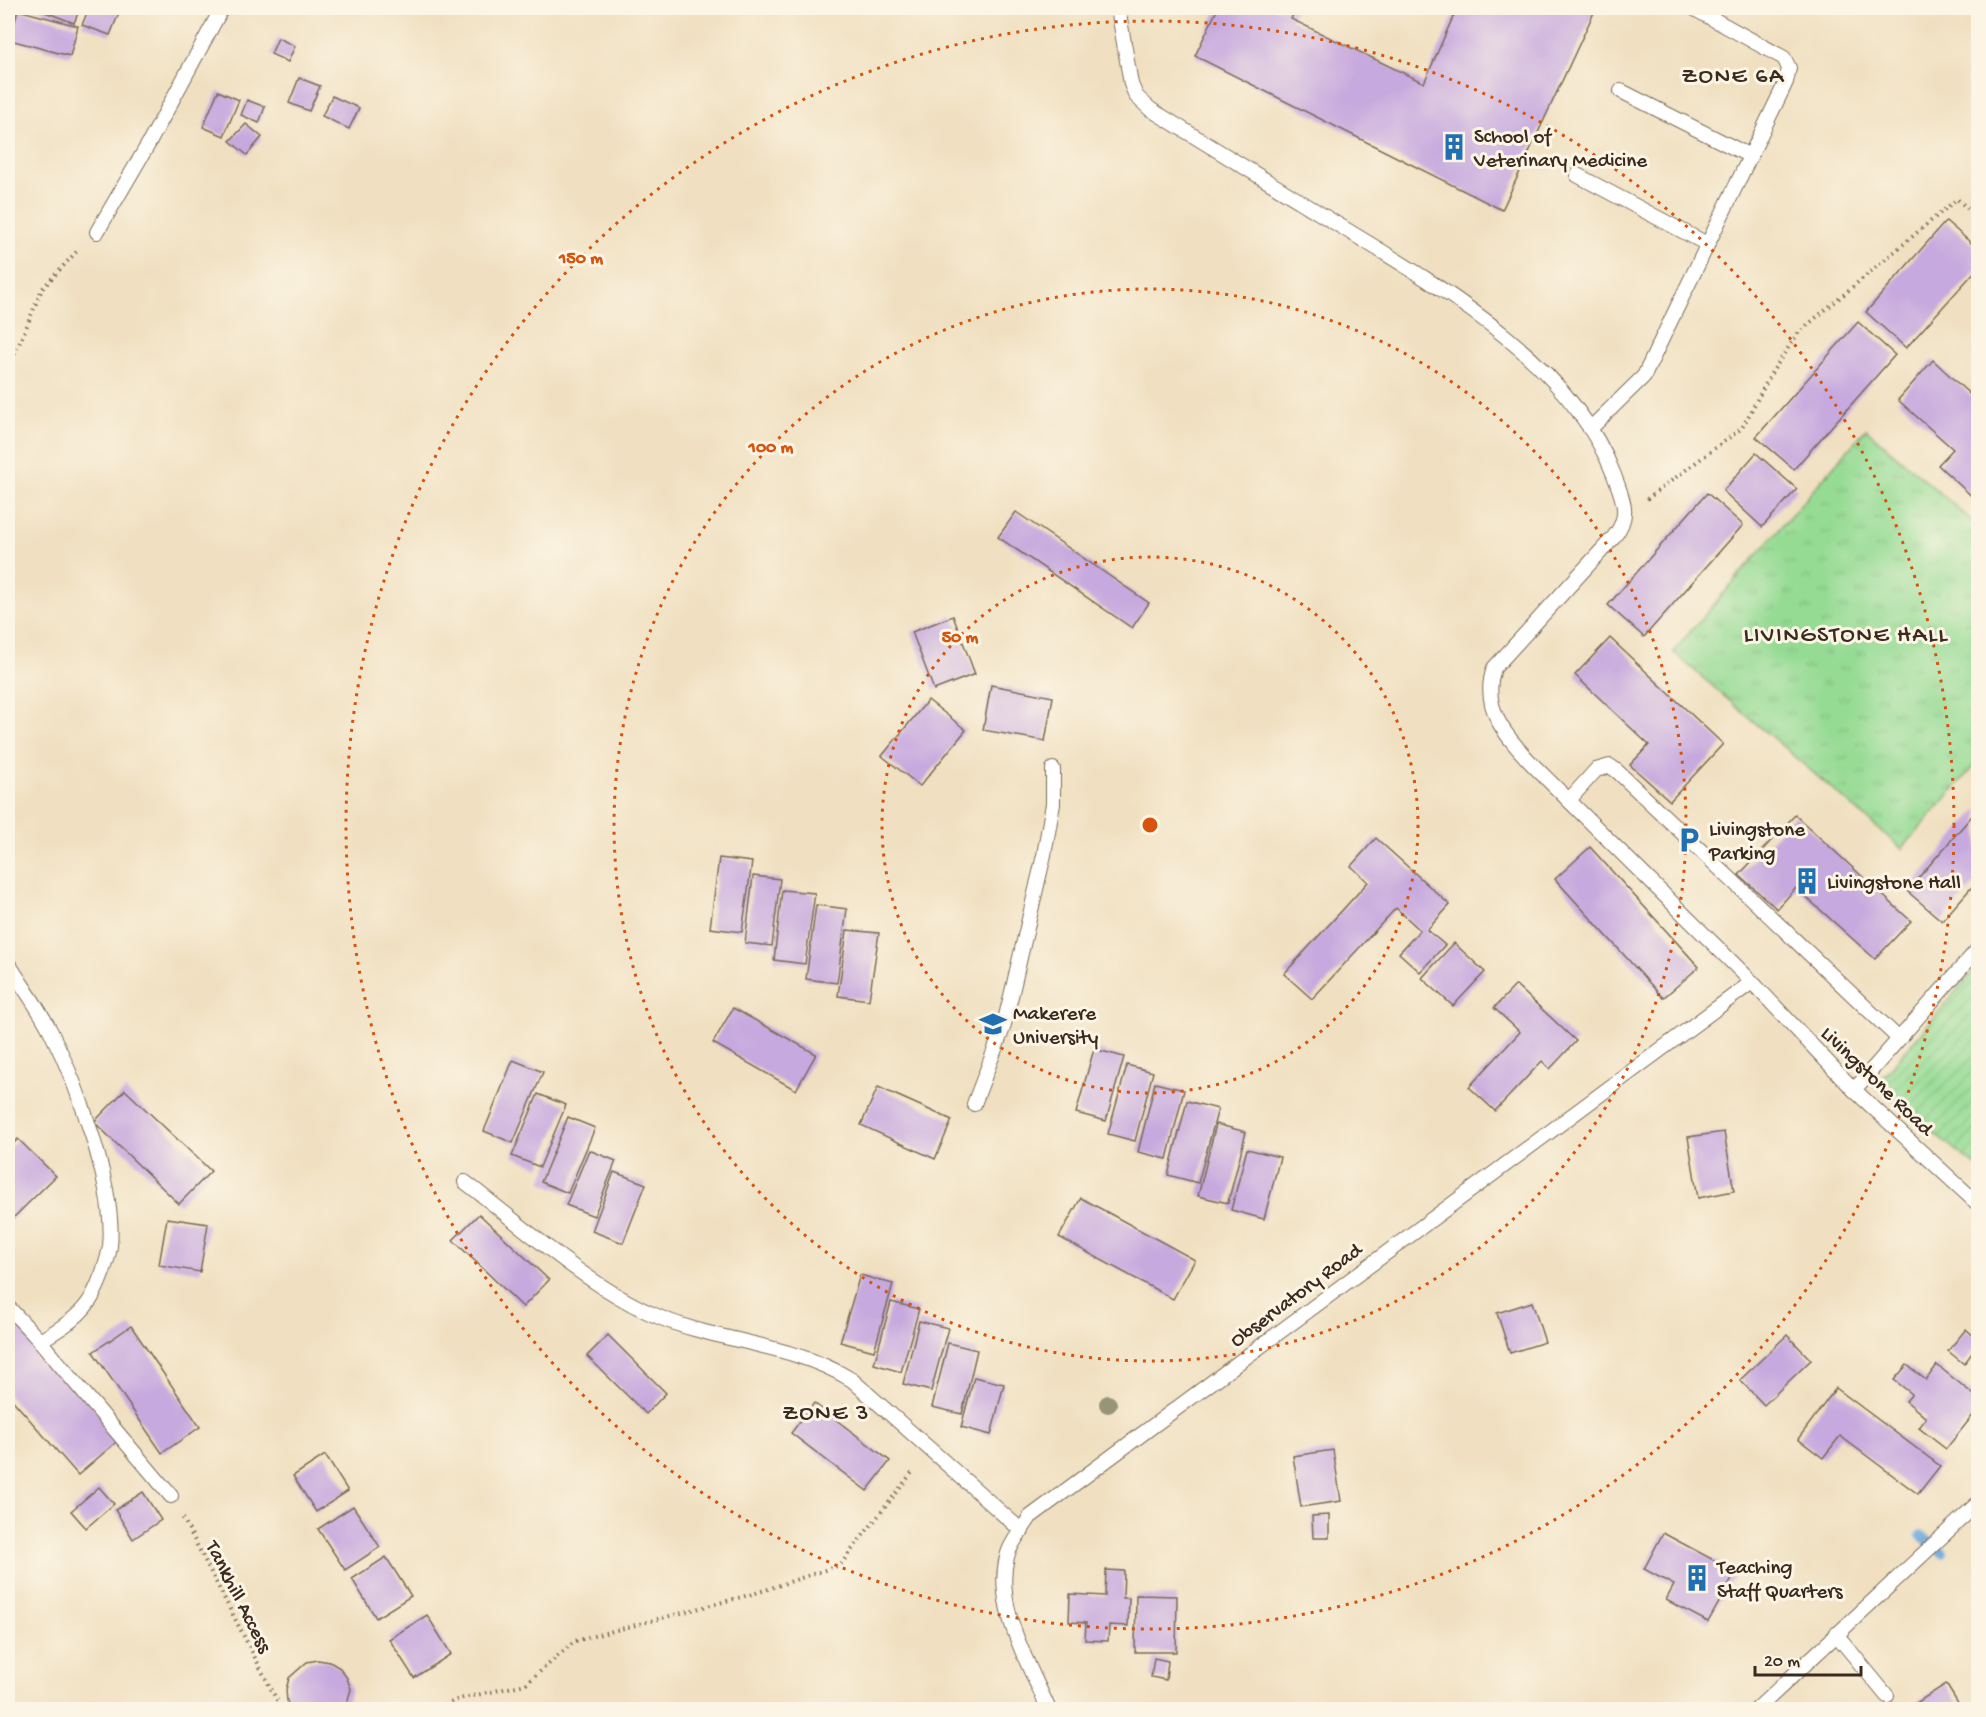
<svg xmlns="http://www.w3.org/2000/svg" width="1986" height="1717" font-family="'Gochi Hand',sans-serif">
<style>
.park{fill:url(#park-tufts);stroke:#688259;stroke-width:1.5}
.garden{fill:url(#garden-furrows);stroke:#688259;stroke-width:1.5}
.lines{fill:none;stroke-linecap:round;stroke-linejoin:round}
.stream{stroke:#6aa7dc;stroke-width:10}
.building{fill:#c6a9de}
.lane-casing{stroke:#7a6a57;stroke-width:16}
.path{stroke:#7a6a57;stroke-width:4;stroke-dasharray:1.5 4.5;stroke-linecap:butt}
.lane{stroke:#fff;stroke-width:14}
.tree{fill:#999478}
.ring{fill:none;stroke:#d7540e;stroke-width:3;stroke-dasharray:3 6}
.labels{text-anchor:middle;stroke-width:6;stroke-linejoin:round;paint-order:stroke}
.poi-label{font-size:21px;fill:#3b2a1e;stroke:#fcf5e5;text-anchor:start}
.street-label{font-size:21px;fill:#3b2a1e;stroke:#fcf5e5}
.quarter-label{font-size:24px;letter-spacing:1.5px;fill:#3b2a1e;stroke:#fcf5e5}
.centre{fill:#d7540e;stroke:#fcf5e5;stroke-width:3}
.ring-label{font-size:18px;text-anchor:middle;font-weight:bold;fill:#d7540e;stroke:#fcf5e5;stroke-width:6;stroke-linejoin:round;paint-order:stroke}
</style>
<defs>
<pattern id="park-tufts" width="24" height="20" patternUnits="userSpaceOnUse" patternTransform="scale(1.5)"><rect width="24" height="20" fill="#96db94"/><path d="M3 7l-1-3M5 7V3M7 7l1-3M15 17l-1-3M17 17v-4M19 17l1-3" fill="none" stroke="#82bc7f"/></pattern>
<pattern id="garden-furrows" width="10" height="10" patternUnits="userSpaceOnUse" patternTransform="scale(1.5)"><rect width="10" height="10" fill="#96db94"/><path d="M-1 1l2-2M0 10L10 0M9 11l2-2" fill="none" stroke="#82bc7f"/></pattern>
</defs>
<rect width="100%" height="100%" fill="#fcf5e5"/>
<filter id="ink" filterUnits="userSpaceOnUse"><feTurbulence type="fractalNoise" baseFrequency=".0167" numOctaves="2"/><feDisplacementMap in="SourceGraphic" scale="12" xChannelSelector="R" yChannelSelector="G"/><feConvolveMatrix kernelMatrix="1 2 1 2 8 2 1 2 1" color-interpolation-filters="sRGB"/></filter>
<filter id="wash" filterUnits="userSpaceOnUse"><feTurbulence type="fractalNoise" baseFrequency=".008" numOctaves="4" result="noise"/><feDisplacementMap in="SourceGraphic" scale="24" xChannelSelector="R" yChannelSelector="G"/><feGaussianBlur stdDeviation="1.35" result="paint"/><feColorMatrix in="noise" values="0 0 0 0 0 0 0 0 0 0 0 0 0 0 0 0 0 1.4 0 .05"/><feComposite in="paint" operator="in"/></filter>
<g filter="url(#wash)">
<rect width="100%" height="100%" fill="#f0e0c1"/>
<!-- park -->
<path class="park" d="M1866,429L1978,526V761L1902,849L1673,652Z"/>
<!-- garden -->
<path class="garden" d="M1978,966V1168L1875,1086Z"/>
<g class="lines">
<!-- stream -->
<path class="stream" d="M1921,1535L1942,1553"/>
</g>
<g id="blocks">
<!-- building -->
<g class="building">
<path d="M35,8H80L74,23Z"/>
<path d="M89,8H121L110,35L82,25Z"/>
<path d="M1218,8H1296L1291,19L1424,83L1457,8H1596L1502,210L1195,56Z"/>
<path d="M18,10L78,26L70,56L10,40Z"/>
<path d="M278,38L295,46L288,62L271,54Z"/>
<path d="M299,78L320,86L309,111L289,103Z"/>
<path d="M218,91L239,100L224,136L203,127Z"/>
<path d="M332,96L359,108L349,129L322,116Z"/>
<path d="M247,100L265,107L259,123L241,115Z"/>
<path d="M246,124L262,137L247,155L230,141Z"/>
<path d="M1946,221L1978,249V268L1906,348L1866,312Z"/>
<path d="M1858,322L1895,355L1794,469L1756,437Z"/>
<path d="M1933,360L1978,402V502L1938,465L1953,449L1898,400Z"/>
<path d="M1756,453L1797,489L1762,527L1723,491Z"/>
<path d="M1707,493L1743,525L1644,637L1608,605Z"/>
<path d="M1016,512L1149,603L1132,628L998,537Z"/>
<path d="M953,616L975,674L934,690L912,632Z"/>
<path d="M1610,638L1723,744L1670,801L1630,765L1649,745L1575,675Z"/>
<path d="M991,685L1053,697L1045,741L983,730Z"/>
<path d="M928,700L966,730L920,786L882,756Z"/>
<path d="M1978,809V880L1942,921L1907,891Z"/>
<path d="M1795,815L1911,921L1875,959L1796,888L1777,909L1739,875Z"/>
<path d="M1376,838L1450,905L1427,930L1445,945L1420,972L1399,953L1420,930L1396,908L1312,999L1284,974L1368,882L1351,866Z"/>
<path d="M1590,847L1699,967L1663,998L1555,879Z"/>
<path d="M719,858L752,862L742,932L710,928Z"/>
<path d="M753,876L780,879L772,946L745,943Z"/>
<path d="M782,890L815,893L805,964L774,960Z"/>
<path d="M816,905L847,909L837,983L806,979Z"/>
<path d="M847,930L879,933L869,1000L838,996Z"/>
<path d="M1454,943L1485,972L1453,1006L1422,978Z"/>
<path d="M1516,985L1576,1041L1550,1069L1542,1061L1495,1111L1469,1087L1520,1032L1494,1008Z"/>
<path d="M733,1008L816,1054L796,1090L713,1043Z"/>
<path d="M1094,1049L1124,1057L1106,1121L1076,1113Z"/>
<path d="M513,1060L543,1072L513,1143L484,1131Z"/>
<path d="M1127,1065L1153,1072L1135,1141L1108,1134Z"/>
<path d="M1155,1083L1184,1090L1167,1159L1138,1152Z"/>
<path d="M878,1087L952,1120L935,1159L861,1125Z"/>
<path d="M125,1090L211,1171L179,1204L94,1122Z"/>
<path d="M538,1094L566,1105L540,1167L512,1156Z"/>
<path d="M1187,1101L1218,1109L1198,1183L1168,1175Z"/>
<path d="M568,1117L595,1128L568,1193L541,1182Z"/>
<path d="M1216,1124L1246,1132L1228,1203L1198,1196Z"/>
<path d="M1724,1132L1734,1191L1698,1198L1688,1137Z"/>
<path d="M18,1139L56,1176L8,1223V1149Z"/>
<path d="M1247,1149L1280,1157L1264,1219L1231,1210Z"/>
<path d="M589,1150L616,1161L594,1216L566,1205Z"/>
<path d="M614,1172L646,1184L623,1243L592,1231Z"/>
<path d="M1081,1198L1195,1260L1173,1299L1059,1237Z"/>
<path d="M479,1214L549,1280L523,1307L453,1240Z"/>
<path d="M167,1218L208,1224L200,1272L159,1265Z"/>
<path d="M860,1275L893,1284L874,1351L840,1342Z"/>
<path d="M891,1302L919,1309L901,1372L874,1364Z"/>
<path d="M1532,1302L1545,1342L1510,1353L1497,1313Z"/>
<path d="M8,1309L121,1438L78,1475L8,1395Z"/>
<path d="M919,1321L948,1328L931,1391L903,1384Z"/>
<path d="M131,1326L200,1427L162,1453L93,1352Z"/>
<path d="M1966,1329L1978,1340V1345L1964,1364L1948,1351Z"/>
<path d="M608,1335L666,1393L646,1414L587,1356Z"/>
<path d="M1787,1335L1811,1360L1764,1405L1740,1380Z"/>
<path d="M948,1343L977,1350L962,1414L932,1407Z"/>
<path d="M1907,1365L1926,1380L1937,1365L1978,1398V1409L1946,1449L1919,1428L1926,1418L1906,1401L1912,1394L1894,1380Z"/>
<path d="M974,1377L1004,1384L991,1435L961,1427Z"/>
<path d="M1836,1388L1940,1466L1918,1494L1840,1436L1823,1458L1798,1439Z"/>
<path d="M814,1403L890,1461L867,1491L791,1433Z"/>
<path d="M1333,1450L1341,1501L1301,1507L1293,1456Z"/>
<path d="M325,1455L348,1491L316,1512L293,1476Z"/>
<path d="M99,1487L114,1504L86,1528L71,1511Z"/>
<path d="M143,1492L161,1520L133,1539L115,1510Z"/>
<path d="M353,1506L380,1547L345,1570L318,1529Z"/>
<path d="M1329,1515V1538H1313L1312,1516Z"/>
<path d="M1663,1533L1736,1572L1708,1622L1666,1600L1674,1585L1644,1569Z"/>
<path d="M386,1557L411,1596L376,1618L352,1579Z"/>
<path d="M1106,1570L1124,1571L1123,1598H1129L1128,1626L1109,1625L1108,1641L1085,1640L1086,1623L1069,1622L1070,1594L1105,1596Z"/>
<path d="M1136,1595L1177,1596L1176,1652H1135Z"/>
<path d="M427,1615L451,1654L414,1678L389,1639Z"/>
<path d="M1154,1658L1168,1661L1166,1680L1151,1677Z"/>
<path d="M318,1660L330,1662L340,1668L347,1678L351,1689L345,1710H291L287,1701L286,1690L289,1678L307,1662Z"/>
<path d="M1946,1684L1962,1710H1905Z"/>
</g>
</g>
</g>
<g filter="url(#ink)">
<use href="#blocks" fill-opacity="0" stroke="#7a6a57" stroke-width="1.5"/>
<g class="lines">
<defs>
<g id="lane">
<path d="M1118,8L1131,84L1136,96L1150,109C1211,146 1271,184 1332,221C1435,284 1569,358 1614,475C1623,500 1632,515 1613,538L1494,668C1480,708 1507,738 1533,765L1752,982L1854,1090L1978,1204"/>
<path d="M1621,91L1750,156"/>
<path d="M1577,175L1707,244"/>
<path d="M97,232L149,143L222,8"/>
<path d="M1590,429L1644,376L1786,82L1789,68L1784,58L1693,8"/>
<path d="M1569,800L1596,770L1610,766L1617,771L1899,1039"/>
<path d="M8,963C22,986 39,1008 51,1032C77,1084 116,1188 110,1246C108,1261 99,1284 92,1297C80,1318 59,1329 40,1341L171,1496"/>
<path d="M1854,1090L1978,949"/>
<path d="M974,1104L1003,1028L1012,992L1044,855L1053,804V769"/>
<path d="M465,1182C523,1226 585,1284 652,1314C716,1343 791,1342 852,1380L1022,1531"/>
<path d="M8,1307L40,1341"/>
<path d="M1836,1634L1887,1696"/>
<path d="M1049,1710C1029,1664 994,1607 1007,1557C1010,1543 1023,1529 1030,1517L1752,982"/>
<path d="M1756,1710L1978,1503"/>
</g>
</defs>
<!-- lane casing -->
<use href="#lane" class="lane-casing"/>
<!-- path -->
<g class="path">
<path d="M8,371L42,289L79,249"/>
<path d="M1647,499L1742,428L1772,372L1799,332L1957,199L1978,218"/>
<path d="M183,1518L282,1710"/>
<path d="M434,1710L459,1699L526,1684L575,1641L753,1594L840,1565L914,1470"/>
</g>
<!-- lane -->
<use href="#lane" class="lane"/>
</g>
<!-- trees -->
<circle class="tree" cx="1108" cy="1404" r="9"/>
</g>
<!-- distance rings -->
<g class="ring">
<circle cx="1150" cy="825" r="268"/>
<circle cx="1150" cy="825" r="536"/>
<circle cx="1150" cy="825" r="804"/>
</g>
<!-- icons -->
<defs>
<symbol id="building-bare" viewBox="-9 -9 18 18"><path d="M-4-6H4V6H1V3H-1V6H-4ZM-2.5-4.3h1.7v1.8h-1.7ZM.8-4.3h1.7v1.8H.8ZM-2.5-1h1.7V.8h-1.7ZM.8-1h1.7V.8H.8Z" fill="#1f6fb2" stroke="#fcf5e5" stroke-width="2.5" paint-order="stroke"/></symbol>
<symbol id="parking-bare" viewBox="-9 -9 18 18"><path d="M-3.5-5.5H1a3.5 3.5 0 0 1 0 7H-1V5.5H-3.5ZM-1-3.4V-.6H.8a1.4 1.4 0 0 0 0-2.8Z" fill="#1f6fb2" stroke="#fcf5e5" stroke-width="2.5" paint-order="stroke"/></symbol>
<symbol id="university-bare" viewBox="-9 -9 18 18"><path d="M0-5L7-2L0 1L-7-2ZM-4 1L0 2.5L4 1V4Q0 6-4 4Z" fill="#1f6fb2" stroke="#fcf5e5" stroke-width="2.5" paint-order="stroke"/></symbol>
</defs>
<g fill-rule="evenodd">
<use href="#building-bare" x="1435" y="128" width="38" height="38"/>
<use href="#parking-bare" x="1670" y="821" width="38" height="38"/>
<use href="#building-bare" x="1788" y="862" width="38" height="38"/>
<use href="#university-bare" x="974" y="1005" width="38" height="38"/>
<use href="#building-bare" x="1678" y="1559" width="38" height="38"/>
</g>
<g class="labels">
<!-- poi labels -->
<g class="poi-label">
<text x="1474" y="142">School of<tspan x="1474" dy="24">Veterinary Medicine</tspan></text>
<text x="1709" y="835">Livingstone<tspan x="1709" dy="24">Parking</tspan></text>
<text x="1827" y="888">Livingstone Hall</text>
<text x="1013" y="1019">Makerere<tspan x="1013" dy="24">University</tspan></text>
<text x="1717" y="1573">Teaching<tspan x="1717" dy="24">Staff Quarters</tspan></text>
</g>
<!-- street labels -->
<g class="street-label">
<text transform="translate(1878 1080) rotate(44)" y="7">Livingstone Road</text>
<text transform="translate(1295 1294) rotate(-37)" y="7">Observatory Road</text>
<text transform="translate(240 1596) rotate(63)" y="7">Tankhill Access</text>
</g>
<!-- quarter labels -->
<g class="quarter-label">
<text x="1733" y="82">ZONE 6A</text>
<text x="1846" y="641">LIVINGSTONE HALL</text>
<text x="826" y="1419">ZONE 3</text>
</g>
</g>
<circle cx="1150" cy="825" r="9" class="centre"/>
<g class="ring-label">
<text x="581" y="263">150 m</text>
<text x="771" y="452">100 m</text>
<text x="960" y="642">50 m</text>
</g>
<!-- margin -->
<rect width="1986" height="1717" fill="none" stroke="#fcf5e5" stroke-width="30"/>
<!-- scale -->
<path d="M1755 1666v9h106v-9" fill="none" stroke="#3b2a1e" stroke-width="3"/>
<text x="1764" y="1666" font-size="18" fill="#3b2a1e" stroke="#fcf5e5" stroke-width="4.5" paint-order="stroke">20 m</text>
</svg>
